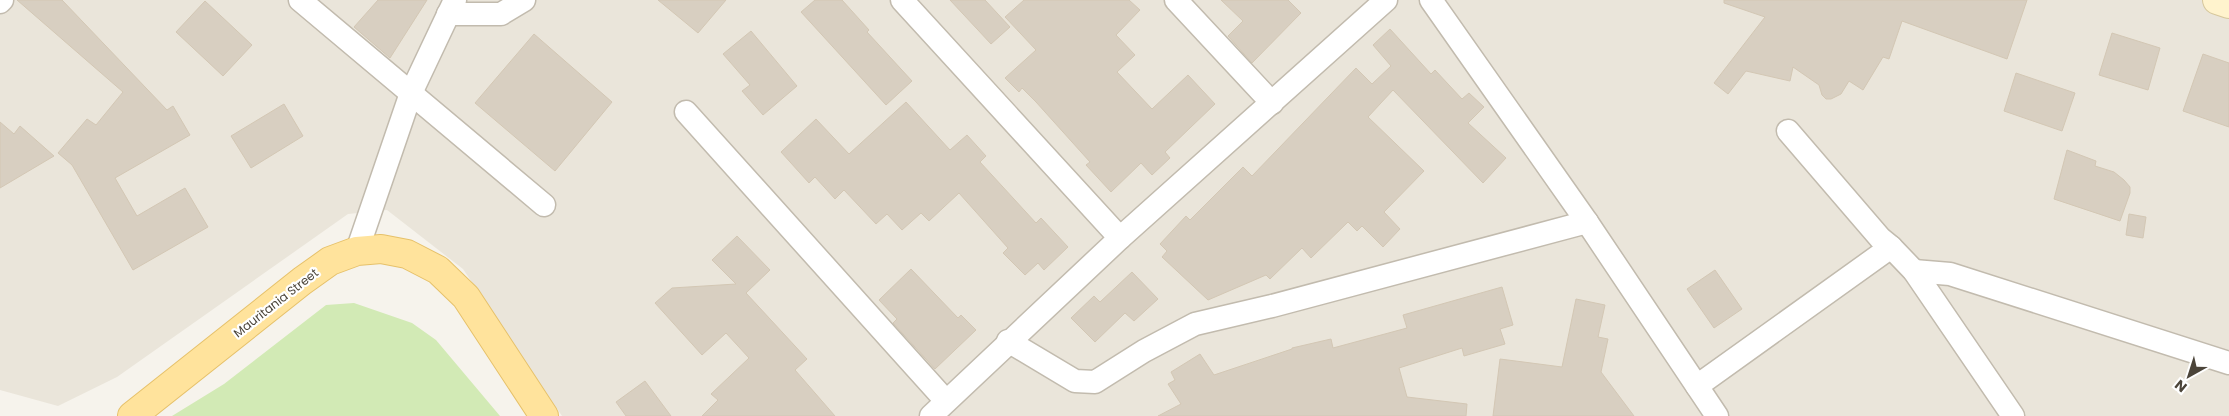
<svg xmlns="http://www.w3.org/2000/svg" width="2229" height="416" font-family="Poppins,sans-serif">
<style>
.residential{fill:#eae5da}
.green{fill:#d2eab5}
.building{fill:#d8cfc1;stroke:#d3c7b4}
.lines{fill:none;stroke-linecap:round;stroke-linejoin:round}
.street-casing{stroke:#c2bbae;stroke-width:25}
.secondary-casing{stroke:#d6c79b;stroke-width:30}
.primary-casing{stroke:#e6c16a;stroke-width:30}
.street{stroke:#fff;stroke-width:22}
.secondary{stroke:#fff3cd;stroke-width:28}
.primary{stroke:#ffe39c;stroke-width:28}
.labels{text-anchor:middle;stroke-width:4.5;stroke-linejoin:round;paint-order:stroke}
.street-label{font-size:12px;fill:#4b4439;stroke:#fff}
</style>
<rect width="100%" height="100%" fill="#f6f3ec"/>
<!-- residential -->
<path class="residential" d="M0,0H2229V416H562L463,269L387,210L348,214L117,377L58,406L0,390Z"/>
<!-- green -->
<path class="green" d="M354,303L412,323L436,340L500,416H172L224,384L326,305Z"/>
<!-- building -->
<g class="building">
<path d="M17,0H62L167,110L173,106L190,135L115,178L137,216L185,188L208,227L133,270L72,165L58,153L87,119L96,125L123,92Z"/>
<path d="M378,0H427L390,58L354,27Z"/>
<path d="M658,0H726L698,33Z"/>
<path d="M815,0H842L869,30L867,32L912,81L886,105L801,12Z"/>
<path d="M950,0H985L1010,27L991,44Z"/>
<path d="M1024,0H1129L1140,10L1116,35L1135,55L1117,72L1152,109L1188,75L1215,104L1165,152L1170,158L1152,175L1141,163L1111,192L1086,165L1090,162L1036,102L1022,88L1019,92L1005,78L1036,50L1005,17Z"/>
<path d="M1221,0H1288L1301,13L1252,63L1228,36L1243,21Z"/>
<path d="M1724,0H2027L2007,59L1902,21L1889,59L1883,57L1863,90L1849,81L1841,94L1831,99H1826L1822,95L1819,85L1793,67L1790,81L1746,71L1728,94L1714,83L1765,17L1724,3Z"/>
<path d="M205,1L252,45L223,76L176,32Z"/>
<path d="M1390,29L1431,74L1435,70L1462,99L1469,93L1484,107L1468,123L1506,158L1483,183L1393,90L1368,117L1424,171L1384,212L1400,229L1383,247L1362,226L1357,231L1348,222L1311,258L1302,248L1270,279L1266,275L1208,300L1162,257L1167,251L1160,244L1186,216L1190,220L1243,167L1252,176L1356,68L1372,84L1391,66L1373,45Z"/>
<path d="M751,31L797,86L763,115L742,91L750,85L723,54Z"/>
<path d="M2112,33L2160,48L2148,90L2099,75Z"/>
<path d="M534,34L612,102L555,171L475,103Z"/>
<path d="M2203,54L2229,63V127L2183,111Z"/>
<path d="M2016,73L2075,93L2062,131L2004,111Z"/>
<path d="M906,102L950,150L967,135L986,156L980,162L1036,223L1041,218L1068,247L1044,270L1038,263L1025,275L1003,253L1008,248L959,193L929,221L921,213L902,230L887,214L876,224L844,190L835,199L815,177L809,183L781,152L816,119L849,154Z"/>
<path d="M284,104L303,136L251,168L231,136Z"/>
<path d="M0,122L14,134L20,126L54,156L0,188Z"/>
<path d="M2067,150L2096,161L2095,166L2114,172L2124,180L2130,187V193L2120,221L2054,199Z"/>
<path d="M2129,214L2146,217L2143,238L2126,235Z"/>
<path d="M737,236L770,270L746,293L807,359L795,370L835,416H702L718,400L711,394L749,358L726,333L702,355L655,303L672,288L736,284L712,260Z"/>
<path d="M911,269L958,318L961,315L976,330L935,369L893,323L897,319L879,300Z"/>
<path d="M1715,270L1742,309L1714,328L1687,289Z"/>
<path d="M1132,272L1158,299L1134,321L1125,313L1095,342L1071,318L1094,296L1100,302Z"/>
<path d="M1502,287L1513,325L1500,329L1505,344L1464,356L1462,348L1399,368L1407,397L1467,404L1466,416H1158L1181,404L1168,384L1175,380L1171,372L1200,354L1214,375L1292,349V348L1331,339L1333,348L1407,328L1403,315Z"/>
<path d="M1576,299L1605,305L1598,337L1608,339L1601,372L1634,416H1493L1500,359L1562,367Z"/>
<path d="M645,381L671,416H626L616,402Z"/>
</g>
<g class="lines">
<defs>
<g id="street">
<path d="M300,0L544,205"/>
<path d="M902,0L1120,238"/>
<path d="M1176,0L1272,103"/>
<path d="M1431,0L1587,222L1717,416"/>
<path d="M0,2L2,0"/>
<path d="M448,14H501L524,0"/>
<path d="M686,112L946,401"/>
<path d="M1788,131L1880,238L1891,247L1914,271L2013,416"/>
<path d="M357,251L411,93L455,0"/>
<path d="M1914,271L1950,274L2229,363"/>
<path d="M1008,341L1075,381L1095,382L1144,351L1195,324L1272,306L1587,222"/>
<path d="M1697,386L1891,247"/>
<path d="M931,416L1120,238L1386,0"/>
</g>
<path id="secondary" d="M2217,0L2229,4"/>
<path id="primary" d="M132,416L302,281L330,261L357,251L381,249L407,254L438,270L466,297L544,416"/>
</defs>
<!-- street casing -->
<use href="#street" class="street-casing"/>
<!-- secondary casing -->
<use href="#secondary" class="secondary-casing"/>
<!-- primary casing -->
<use href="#primary" class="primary-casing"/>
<!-- street -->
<use href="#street" class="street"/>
<!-- secondary -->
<use href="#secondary" class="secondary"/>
<!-- primary -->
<use href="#primary" class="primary"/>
</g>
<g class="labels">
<!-- street labels -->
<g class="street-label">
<text transform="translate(276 303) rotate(-38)" y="4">Mauritania Street</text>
</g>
</g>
<!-- north arrow -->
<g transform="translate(2189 376) rotate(219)" stroke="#ffffff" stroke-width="4" paint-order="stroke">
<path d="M0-4L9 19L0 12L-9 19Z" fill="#4b4439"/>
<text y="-8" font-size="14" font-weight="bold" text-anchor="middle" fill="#4b4439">N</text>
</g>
</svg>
